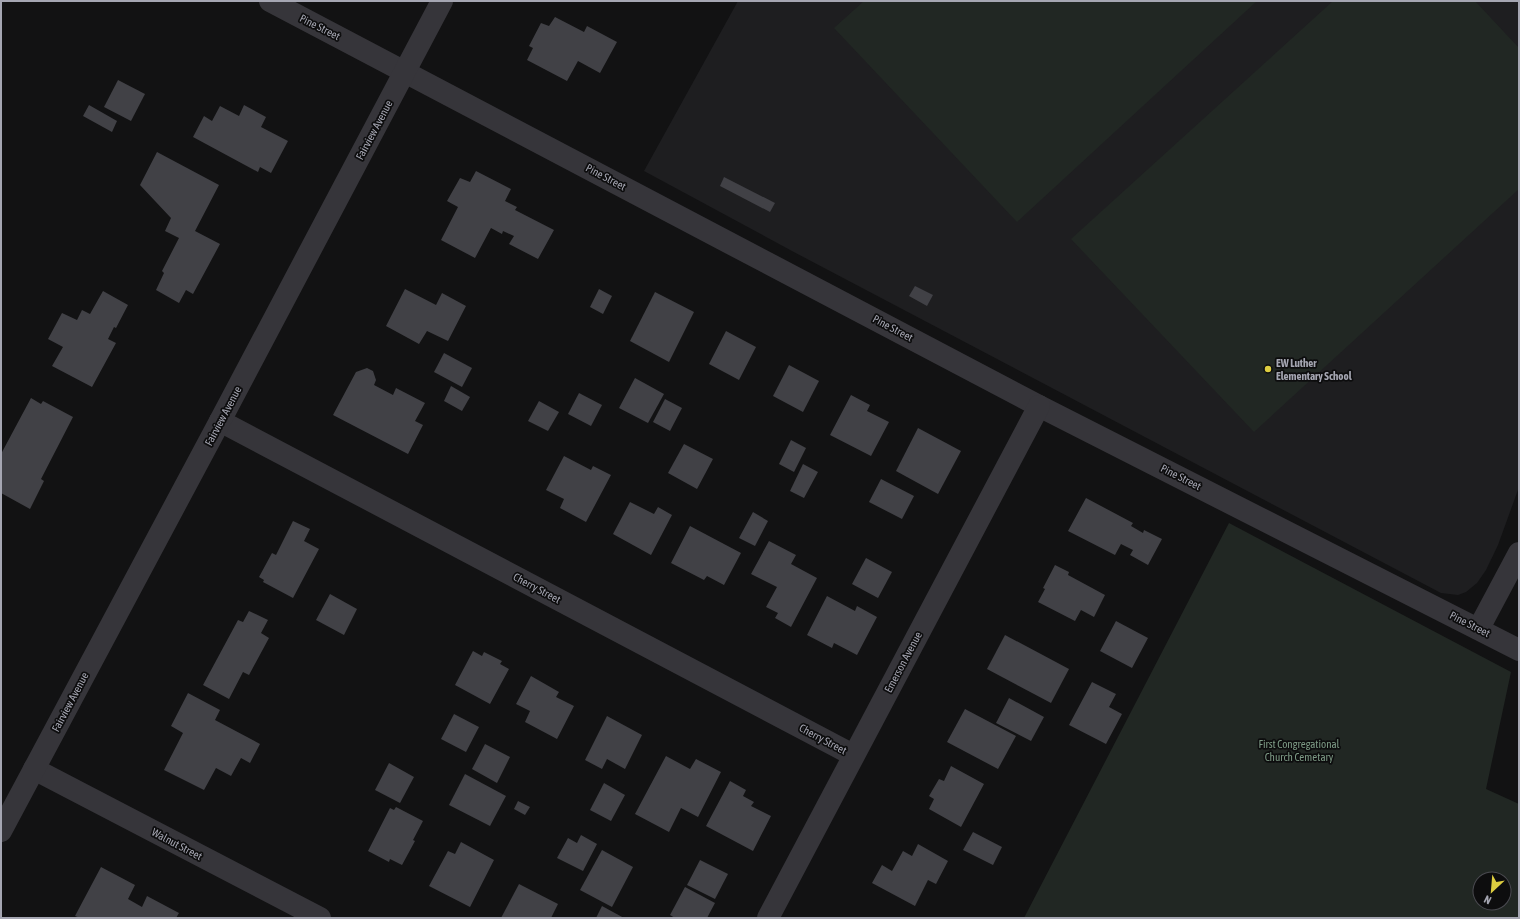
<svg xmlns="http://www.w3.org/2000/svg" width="1520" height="919" font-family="'Asap Condensed',sans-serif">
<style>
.built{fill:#1e1e20}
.green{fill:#212723;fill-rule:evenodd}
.building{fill:#414146}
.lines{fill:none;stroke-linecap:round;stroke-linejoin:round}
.street{stroke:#36353a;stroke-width:22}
.poi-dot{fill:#ddcd40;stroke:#0d0d0e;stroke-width:1.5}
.labels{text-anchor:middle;stroke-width:3.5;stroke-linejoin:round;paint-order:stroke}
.street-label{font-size:11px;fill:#a5a6b2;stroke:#0d0d0e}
.poi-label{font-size:11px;font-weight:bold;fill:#a5a6b2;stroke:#0d0d0e;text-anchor:start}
.park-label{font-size:11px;fill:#7e9b86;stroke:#0d0d0e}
</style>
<rect width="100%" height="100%" fill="#121213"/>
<!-- built -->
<path class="built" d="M738,1H1519V487L1498,545L1486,570L1477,583L1466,592L1458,595L1441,593L792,251L644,171Z"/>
<!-- green -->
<g class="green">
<path d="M864,1H1257L1017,222L834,28Z"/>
<path d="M1333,1H1475L1519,48V189L1254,432L1071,239Z"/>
<path d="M1229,523L1511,672L1486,789L1519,804V918H1024ZM1480,879H1504V903H1480Z"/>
</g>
<!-- building -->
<g class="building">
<path d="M555,17L584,32L587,26L617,42L600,73L578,61L567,81L527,60L533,48L529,46L541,23L549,26Z"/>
<path d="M118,80L145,94L131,121L104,107Z"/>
<path d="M89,105L117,121L112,132L83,116Z"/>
<path d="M244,105L266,117L261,127L288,141L271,173L260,167L258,172L193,137L204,116L212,121L220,106L239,116Z"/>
<path d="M157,152L219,185L195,231L220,244L193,294L186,290L179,303L156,290L164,273L162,271L179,238L165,231L171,218L140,185Z"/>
<path d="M476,171L511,189L505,201L517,207L515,210L554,230L538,259L509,244L514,236L503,231L502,234L491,228L475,258L441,240L458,207L447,201L460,178L470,182Z"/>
<path d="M724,177L775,203L770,212L720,186Z"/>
<path d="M915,286L933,295L927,306L909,296Z"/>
<path d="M405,289L436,305L442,293L466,306L448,341L427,331L419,344L386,326Z"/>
<path d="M599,289L612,296L603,314L590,307Z"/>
<path d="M103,291L128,305L116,328L114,327L108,339L116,343L92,387L52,366L63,347L48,339L62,313L77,320L82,310L90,314Z"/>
<path d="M655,292L694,312L669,362L630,341Z"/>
<path d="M726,331L756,347L739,380L709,364Z"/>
<path d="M444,353L472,368L462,387L434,372Z"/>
<path d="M789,365L819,381L803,412L773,396Z"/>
<path d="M367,368L373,371L376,380L374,385L393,395L396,388L425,403L415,421L423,425L408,454L333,415L356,372Z"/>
<path d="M635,378L664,394L648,423L619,408Z"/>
<path d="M451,386L470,397L462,411L444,401Z"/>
<path d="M579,393L602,405L591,426L568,414Z"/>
<path d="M851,395L870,405L867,411L889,422L871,456L830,435Z"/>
<path d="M31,398L41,404L43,401L73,417L41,479L44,481L30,509L1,493V454Z"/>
<path d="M665,399L682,408L670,431L653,422Z"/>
<path d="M539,401L559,412L548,431L528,421Z"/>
<path d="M918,428L961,451L938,494L896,471Z"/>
<path d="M791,440L806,448L794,472L779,464Z"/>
<path d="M684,444L713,459L697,489L668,473Z"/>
<path d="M564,456L591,470L593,466L611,475L586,522L560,508L564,499L546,490Z"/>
<path d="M803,464L818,472L804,498L790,491Z"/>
<path d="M881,479L914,496L902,519L869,502Z"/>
<path d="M1086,498L1133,523L1131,526L1143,533L1144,530L1162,539L1148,565L1130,555L1133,550L1121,544L1115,555L1068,531Z"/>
<path d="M630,502L654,514L658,507L672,515L651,555L613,534Z"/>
<path d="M753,512L768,521L755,546L739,538Z"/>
<path d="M293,521L310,529L304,541L319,549L293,598L263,582L264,580L259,577L272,553L276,555Z"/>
<path d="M690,526L741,553L724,585L707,576L704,580L671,563Z"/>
<path d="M769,541L796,555L791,564L817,578L791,627L775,618L778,613L766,607L777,587L751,574Z"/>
<path d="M866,558L892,572L878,598L852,584Z"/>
<path d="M1055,565L1069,572L1068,575L1105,595L1094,617L1081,610L1075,621L1038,602L1045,589L1043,588Z"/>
<path d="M330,594L357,609L344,635L316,620Z"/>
<path d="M827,596L855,611L857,606L877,617L857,655L834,643L832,648L807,635Z"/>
<path d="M249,611L268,620L261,633L269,638L249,675L243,672L229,699L203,685L238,620L243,622Z"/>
<path d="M1116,621L1148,638L1132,668L1100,651Z"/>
<path d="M1005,635L1069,669L1051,703L987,669Z"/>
<path d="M473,651L482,656L484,652L502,661L500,664L509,669L490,704L455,685Z"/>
<path d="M531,676L559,692L556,697L574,706L557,739L525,722L530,711L516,704Z"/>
<path d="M1092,682L1116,694L1109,707L1122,714L1106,744L1069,725Z"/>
<path d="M188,693L220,710L215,720L260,744L250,763L241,758L231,776L216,768L204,790L164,770L183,733L171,726Z"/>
<path d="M1009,698L1044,717L1031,741L996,723Z"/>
<path d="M965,709L1016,736L998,769L947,742Z"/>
<path d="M454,714L479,727L466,752L441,739Z"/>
<path d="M607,716L642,735L625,769L607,759L602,769L585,760Z"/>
<path d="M485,744L510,757L497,783L472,769Z"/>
<path d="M666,756L690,769L696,759L721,772L698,817L681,808L669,832L635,814Z"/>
<path d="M389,763L414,777L400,803L375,790Z"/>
<path d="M951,766L984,784L961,827L929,809L934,799L929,796L939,779L944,781Z"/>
<path d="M465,774L506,796L490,826L449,805Z"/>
<path d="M730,781L746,790L743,796L754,802L751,806L771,816L753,851L706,826Z"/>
<path d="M604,783L625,795L611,821L590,810Z"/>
<path d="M518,801L530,807L525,815L514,809Z"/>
<path d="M396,807L423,821L413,840L415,841L402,865L390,859L389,862L368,851L390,808L394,810Z"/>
<path d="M973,832L1002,847L993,865L963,850Z"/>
<path d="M581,835L597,844L583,871L557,858L568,838L577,843Z"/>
<path d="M461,842L494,860L470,907L429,886L448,851L455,854Z"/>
<path d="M918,844L948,861L936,884L928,880L915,906L872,883L882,865L892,871L903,851L912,856Z"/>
<path d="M602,850L633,867L612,907L580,890Z"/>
<path d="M700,860L728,874L715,899L687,885Z"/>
<path d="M101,867L135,885L128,899L142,907L147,896L179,913L176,918H80L75,916Z"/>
<path d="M519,884L558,904L551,918H501Z"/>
<path d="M685,887L715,903L707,918H675L670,915Z"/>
<path d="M602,906L624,918H596Z"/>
</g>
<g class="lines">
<!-- street -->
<g class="street">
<path d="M270,1L1039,406L1519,650"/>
<path d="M220,421L853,755"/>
<path d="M1479,628L1519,553"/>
<path d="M34,769L320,918"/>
<path d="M1,831L220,421L442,1"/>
<path d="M768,918L1039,406"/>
</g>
</g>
<!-- markers -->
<circle class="poi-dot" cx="1268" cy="369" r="4"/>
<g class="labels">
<!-- street labels -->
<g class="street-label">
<text transform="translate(320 27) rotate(27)" y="4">Pine Street</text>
<text transform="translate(374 130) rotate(-62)" y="4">Fairview Avenue</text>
<text transform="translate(606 177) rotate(28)" y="4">Pine Street</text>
<text transform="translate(893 328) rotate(28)" y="4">Pine Street</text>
<text transform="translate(223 416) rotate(-62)" y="4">Fairview Avenue</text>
<text transform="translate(1181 477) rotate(27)" y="4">Pine Street</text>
<text transform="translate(537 588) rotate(28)" y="4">Cherry Street</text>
<text transform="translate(1470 624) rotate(27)" y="4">Pine Street</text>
<text transform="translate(903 662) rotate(-62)" y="4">Emerson Avenue</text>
<text transform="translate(70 702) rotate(-62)" y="4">Fairview Avenue</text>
<text transform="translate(823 739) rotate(28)" y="4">Cherry Street</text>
<text transform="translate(177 844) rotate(28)" y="4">Walnut Street</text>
</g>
<!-- poi labels -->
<g class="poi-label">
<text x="1276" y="367">EW Luther<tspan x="1276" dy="13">Elementary School</tspan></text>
</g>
<!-- park labels -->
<g class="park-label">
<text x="1299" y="748">First Congregational<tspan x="1299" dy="13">Church Cemetary</tspan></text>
</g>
</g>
<!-- border -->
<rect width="1520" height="919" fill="none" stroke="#a5a6b2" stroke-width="4"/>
<!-- north arrow -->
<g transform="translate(1492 891) rotate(206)"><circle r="19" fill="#0d0d0e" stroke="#4a4a50"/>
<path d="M0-3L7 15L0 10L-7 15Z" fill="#ddcd40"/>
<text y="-6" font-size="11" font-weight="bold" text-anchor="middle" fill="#a5a6b2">N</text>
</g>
</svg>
